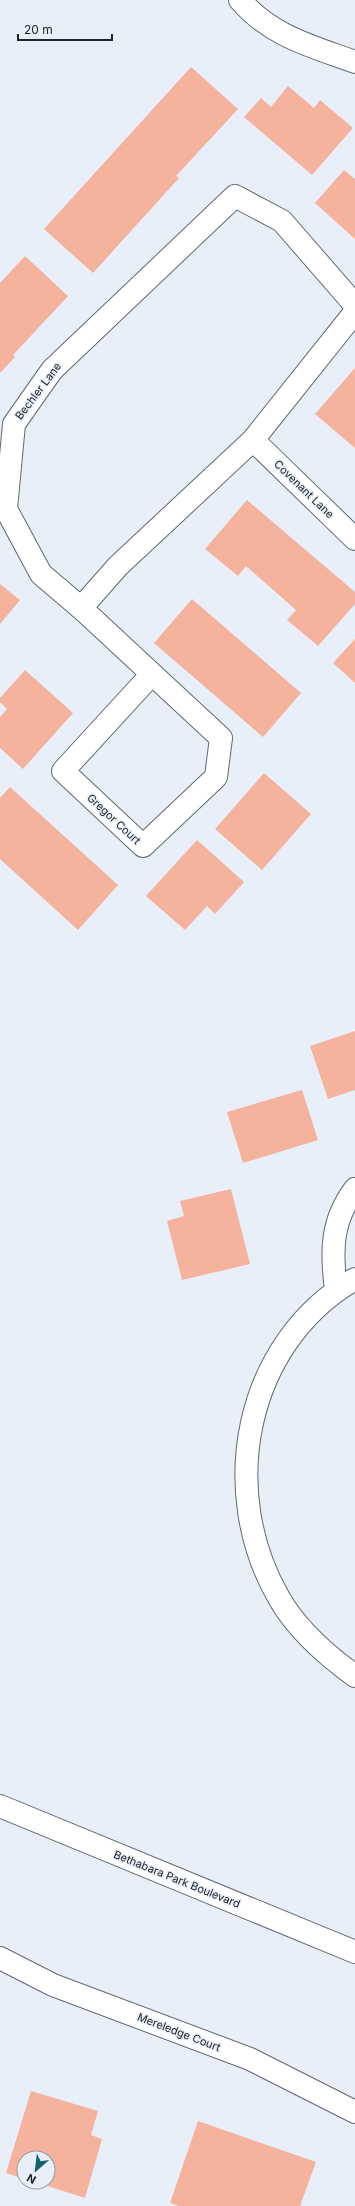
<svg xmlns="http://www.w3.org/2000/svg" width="355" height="2206" font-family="Inter,sans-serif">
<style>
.building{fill:#f5b39e}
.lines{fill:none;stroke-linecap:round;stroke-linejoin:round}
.minor-casing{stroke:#626870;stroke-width:24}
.minor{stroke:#fff;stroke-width:22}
.labels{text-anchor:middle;stroke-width:3;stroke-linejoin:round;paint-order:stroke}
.street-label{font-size:11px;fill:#222528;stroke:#e8eff9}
</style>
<rect width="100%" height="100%" fill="#e8eff9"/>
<!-- building -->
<g class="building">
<path d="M191,67L238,109L176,176L179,178L93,273L44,229Z"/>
<path d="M288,86L314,108L320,100L353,128L312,175L244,117L261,98L271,107Z"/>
<path d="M344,170L355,179V239L315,203Z"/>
<path d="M25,256L68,296L13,355L15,357L0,373V283Z"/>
<path d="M355,368V448L315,414Z"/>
<path d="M247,500L355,592V604L318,646L287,620L296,610L246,566L238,576L205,549Z"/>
<path d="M0,584L20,600L0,624Z"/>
<path d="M192,599L301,693L263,737L154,643Z"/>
<path d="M355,639V683L333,663Z"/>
<path d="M25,670L73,713L23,769L0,748V717L7,709L0,702V698Z"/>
<path d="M264,773L311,814L262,870L215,829Z"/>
<path d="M10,787L118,885L78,930L0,859V798Z"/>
<path d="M197,840L244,882L215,914L207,906L185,930L146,896Z"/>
<path d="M355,1031V1090L328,1099L310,1046Z"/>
<path d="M302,1090L318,1140L243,1163L227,1112Z"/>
<path d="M231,1189L250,1264L182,1280L167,1221L184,1216L180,1201Z"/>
<path d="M31,2091L98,2111L91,2135L102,2139L85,2198L35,2182H48V2158H24V2179L6,2173Z"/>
<path d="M198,2121L316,2162L300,2206H179L170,2203Z"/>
</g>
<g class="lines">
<defs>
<g id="minor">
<path d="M240,0C271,36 311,46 355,62"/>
<path d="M253,440L355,539"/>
<path d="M81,608L118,566L253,440L355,312"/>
<path d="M152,674L63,771L143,846L216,777L221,738L81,608L41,574L6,509L14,424L52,370L235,196L282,221L355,305"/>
<path d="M355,1279C244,1343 217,1491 279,1598C297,1630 326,1655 355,1676"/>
<path d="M336,1290C331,1251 331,1221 355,1189"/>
<path d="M0,1806L355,1952"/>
<path d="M0,1958L53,1985L250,2059L355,2112"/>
</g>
</defs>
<!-- minor casing -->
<use href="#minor" class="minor-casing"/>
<!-- minor -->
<use href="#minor" class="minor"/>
</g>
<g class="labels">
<!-- street labels -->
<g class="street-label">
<text transform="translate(38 391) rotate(-53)" y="4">Bechler Lane</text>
<text transform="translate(304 489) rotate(44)" y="4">Covenant Lane</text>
<text transform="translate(114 819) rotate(43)" y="4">Gregor Court</text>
<text transform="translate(177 1879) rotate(22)" y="4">Bethabara Park Boulevard</text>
<text transform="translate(179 2032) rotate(21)" y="4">Mereledge Court</text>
</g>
</g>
<!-- north arrow -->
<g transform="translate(36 2170) rotate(208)"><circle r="19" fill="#e8eff9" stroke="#999ea5"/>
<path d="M0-3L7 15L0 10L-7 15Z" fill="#14636a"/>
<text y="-6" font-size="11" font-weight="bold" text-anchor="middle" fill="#222528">N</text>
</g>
<!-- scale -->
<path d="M18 34v6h94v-6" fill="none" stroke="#222528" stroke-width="2"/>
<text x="24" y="34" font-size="12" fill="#222528" stroke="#e8eff9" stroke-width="3" paint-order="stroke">20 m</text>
</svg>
